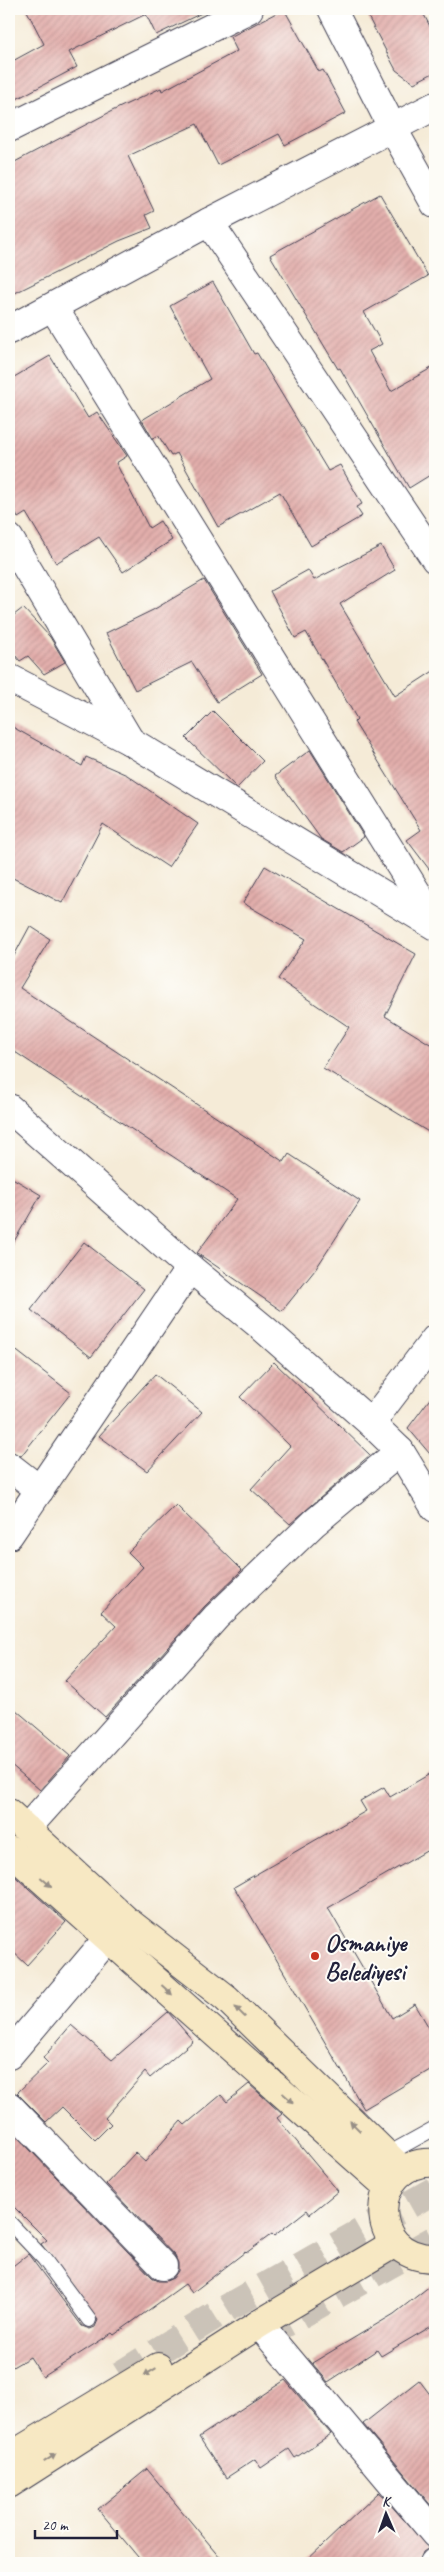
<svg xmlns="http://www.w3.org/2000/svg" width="444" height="2572" font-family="Caveat,sans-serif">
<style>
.building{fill:url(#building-hatch)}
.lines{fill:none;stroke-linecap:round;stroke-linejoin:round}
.primary-tunnel{stroke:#cbc3b8;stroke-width:28;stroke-dasharray:28 14;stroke-linecap:butt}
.service-casing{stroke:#424052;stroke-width:16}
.minor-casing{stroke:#424052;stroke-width:30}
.secondary-casing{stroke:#424052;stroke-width:30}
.service{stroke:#fff;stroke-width:14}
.minor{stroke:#fff;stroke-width:28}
.secondary{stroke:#f7e8c3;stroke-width:28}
.oneway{fill:#978f86}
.poi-dot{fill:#c8321e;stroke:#fdfcf7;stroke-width:2}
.labels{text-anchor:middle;stroke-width:4;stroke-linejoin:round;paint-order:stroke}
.poi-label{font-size:25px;font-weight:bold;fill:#22223b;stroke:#fdfcf7;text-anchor:start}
</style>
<defs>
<pattern id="building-hatch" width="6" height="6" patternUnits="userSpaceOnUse" patternTransform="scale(1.25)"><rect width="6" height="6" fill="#e2aeab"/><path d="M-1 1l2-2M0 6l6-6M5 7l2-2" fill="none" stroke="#c29594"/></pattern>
</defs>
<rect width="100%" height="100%" fill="#fdfcf7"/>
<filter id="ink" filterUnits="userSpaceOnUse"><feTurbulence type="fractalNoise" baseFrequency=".02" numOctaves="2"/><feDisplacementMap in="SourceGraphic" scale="10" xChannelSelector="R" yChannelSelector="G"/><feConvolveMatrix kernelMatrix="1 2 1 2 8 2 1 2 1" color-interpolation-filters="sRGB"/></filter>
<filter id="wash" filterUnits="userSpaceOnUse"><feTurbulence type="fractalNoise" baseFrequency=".0096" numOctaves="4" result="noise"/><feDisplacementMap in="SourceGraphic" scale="20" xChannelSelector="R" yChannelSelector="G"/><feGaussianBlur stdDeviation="1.12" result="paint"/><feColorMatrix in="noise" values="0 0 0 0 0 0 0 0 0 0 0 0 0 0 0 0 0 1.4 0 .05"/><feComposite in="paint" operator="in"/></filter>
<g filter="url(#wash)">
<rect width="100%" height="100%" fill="#f5ebd7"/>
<g id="blocks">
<!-- building -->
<g class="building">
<path d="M26,9H210L156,35L146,14L69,52L77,67L9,103V63L44,44Z"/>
<path d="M284,9L319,72L323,70L346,113L285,145L279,134L218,165L197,124L128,156L154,211L146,215L152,228L119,241L9,296V165L112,111L161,88L162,91L237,51L230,37Z"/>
<path d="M364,9H421L435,36V72L414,83L396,70Z"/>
<path d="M380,194L428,276L364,312L382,344L369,351L391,391L435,366V472L409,488L340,368L338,369L270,255Z"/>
<path d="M213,282L254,354L257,353L328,471L340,465L362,504L356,507L362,516L311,546L280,492L218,527L177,453L171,456L158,435L153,439L142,420L210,379L170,306Z"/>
<path d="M50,356L88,418L97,412L127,456L116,463L149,528L160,521L172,540L123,572L99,537L56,563L26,513L18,518L9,501V380Z"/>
<path d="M381,546L395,570L340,604L395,696L435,670V877L407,840L421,830L354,722L357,719L306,632L295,638L270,591L308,570L314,580Z"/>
<path d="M204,580L262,674L217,702L192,662L135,690L106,633L153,610Z"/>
<path d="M23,608L50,637L65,662L44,674L28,656L20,661L9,648V619Z"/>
<path d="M213,711L263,761L237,788L186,738Z"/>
<path d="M9,725L82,766L86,757L127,775L198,824L168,867L103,824L62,903L9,876Z"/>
<path d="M310,750L364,837L343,852L321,839L275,776Z"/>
<path d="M265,866L416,954L385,1016L435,1047V1136L323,1068L349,1027L278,979L306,939L243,903Z"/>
<path d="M30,926L50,939L20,988L284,1162L289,1154L360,1201L315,1270L282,1311L197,1253L237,1199L9,1048V965Z"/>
<path d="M9,1176L41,1195L9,1250Z"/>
<path d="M84,1242L144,1289L91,1357L31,1310Z"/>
<path d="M9,1345L71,1393L21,1456L9,1451Z"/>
<path d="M274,1362L370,1455L290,1524L251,1489L290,1446L240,1397Z"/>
<path d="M155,1374L202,1412L147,1471L99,1436Z"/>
<path d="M435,1392V1460L408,1428Z"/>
<path d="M176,1505L242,1570L204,1607L105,1717L65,1681L116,1626L101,1612L143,1567L128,1552Z"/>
<path d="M9,1704L70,1756L40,1790L9,1763Z"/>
<path d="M435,1771V1846L328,1908L392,2018L415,2004L435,2038V2067L364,2109L234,1887L366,1811L360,1801L384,1787L390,1797Z"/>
<path d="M9,1871L66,1922L27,1965L9,1948Z"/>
<path d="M168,2012L193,2041L150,2078L145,2072L105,2118L111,2124L95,2140L62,2107L46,2122L17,2093L48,2063L43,2058L71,2025L112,2060Z"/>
<path d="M249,2084L282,2114L277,2118L338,2191L310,2214L307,2210L274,2236L272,2234L246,2253L245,2252L192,2293L185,2284L114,2335L112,2333L43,2377L30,2357L9,2369V2269L28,2254L82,2326L90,2329L95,2327L98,2320L41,2244L47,2240L9,2202V2128L152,2277L158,2281H166L173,2278L178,2271V2263L175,2256L106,2184L135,2153L145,2162L181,2121L185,2125L221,2095L227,2102Z"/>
<path d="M435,2282V2324L381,2356L377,2350L328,2382L312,2363L394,2314Z"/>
<path d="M285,2380L331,2434L295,2458L289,2449L261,2468L255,2459L226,2478L199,2437Z"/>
<path d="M419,2380L435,2401V2506L433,2508L363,2424Z"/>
<path d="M147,2469L225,2563H143L98,2509Z"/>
<path d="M379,2492L429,2548L423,2552L419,2563H304Z"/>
</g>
</g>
</g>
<g filter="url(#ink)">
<use href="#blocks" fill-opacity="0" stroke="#424052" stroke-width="1"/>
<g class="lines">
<!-- primary-tunnel -->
<g class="primary-tunnel">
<path d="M263,2336L435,2239"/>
<path d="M120,2375L232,2305L435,2190"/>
</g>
<defs>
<g id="service">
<path d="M386,2155L435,2128"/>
<path d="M9,2222L44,2259L89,2320"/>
</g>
<g id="minor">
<path d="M332,9L393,129L435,204"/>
<path d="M9,128L249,9"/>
<path d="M209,222L435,559"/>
<path d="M53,307L435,922"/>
<path d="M9,330L209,222L435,106"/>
<path d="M9,538L130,741"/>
<path d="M9,678L130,741L435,926"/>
<path d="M9,1108L190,1268L263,1328L371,1423L400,1451L435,1508"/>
<path d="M371,1423L435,1339"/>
<path d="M9,1466L40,1490"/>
<path d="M9,1535L190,1268"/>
<path d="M27,1828L216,1617L314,1523L400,1451"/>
<path d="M9,2055L109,1937"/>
<path d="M9,2106L163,2266"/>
<path d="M259,2324L435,2534"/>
<path d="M434,2563L435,2562"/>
</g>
<g id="secondary">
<path d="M9,1813L126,1920L226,1998L403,2171"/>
<path d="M9,1850L389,2188"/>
<path d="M435,2163C369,2158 363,2259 435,2258"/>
<path d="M9,2457L158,2367"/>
<path d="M9,2484L259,2324L395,2243"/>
</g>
</defs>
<!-- service casing -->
<use href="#service" class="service-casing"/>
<!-- minor casing -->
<use href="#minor" class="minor-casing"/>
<!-- secondary casing -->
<use href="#secondary" class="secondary-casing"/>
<!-- service -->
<use href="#service" class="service"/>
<!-- minor -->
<use href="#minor" class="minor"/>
<!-- secondary -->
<use href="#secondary" class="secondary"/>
</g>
<!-- one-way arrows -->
<defs><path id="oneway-solid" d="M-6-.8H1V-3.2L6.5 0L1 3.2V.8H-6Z" transform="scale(1.25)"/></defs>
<g class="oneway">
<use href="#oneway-solid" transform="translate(46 1882) rotate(41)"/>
<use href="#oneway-solid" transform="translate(167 1990) rotate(42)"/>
<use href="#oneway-solid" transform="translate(240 2012) rotate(-135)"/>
<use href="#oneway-solid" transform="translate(288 2098) rotate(42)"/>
<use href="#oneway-solid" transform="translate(355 2126) rotate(-135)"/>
<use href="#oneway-solid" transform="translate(150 2372) rotate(149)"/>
<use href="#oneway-solid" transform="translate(50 2458) rotate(-33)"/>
</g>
</g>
<!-- markers -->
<circle class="poi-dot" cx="315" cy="1956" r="5"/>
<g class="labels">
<!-- poi labels -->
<g class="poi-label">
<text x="325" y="1951">Osmaniye<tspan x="325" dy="29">Belediyesi</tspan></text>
</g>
</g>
<!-- margin -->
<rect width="444" height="2572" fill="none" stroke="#fdfcf7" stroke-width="30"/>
<!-- north arrow -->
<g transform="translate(386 2514) rotate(358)" stroke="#fdfcf7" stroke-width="4" paint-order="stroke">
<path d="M0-4L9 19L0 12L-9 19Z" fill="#22223b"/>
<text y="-8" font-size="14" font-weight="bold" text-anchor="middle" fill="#22223b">K</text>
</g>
<!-- scale -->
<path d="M35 2530v8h82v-8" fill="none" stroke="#22223b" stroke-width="2.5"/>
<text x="42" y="2530" font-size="15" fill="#22223b" stroke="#fdfcf7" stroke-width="4" paint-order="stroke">20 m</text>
</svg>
